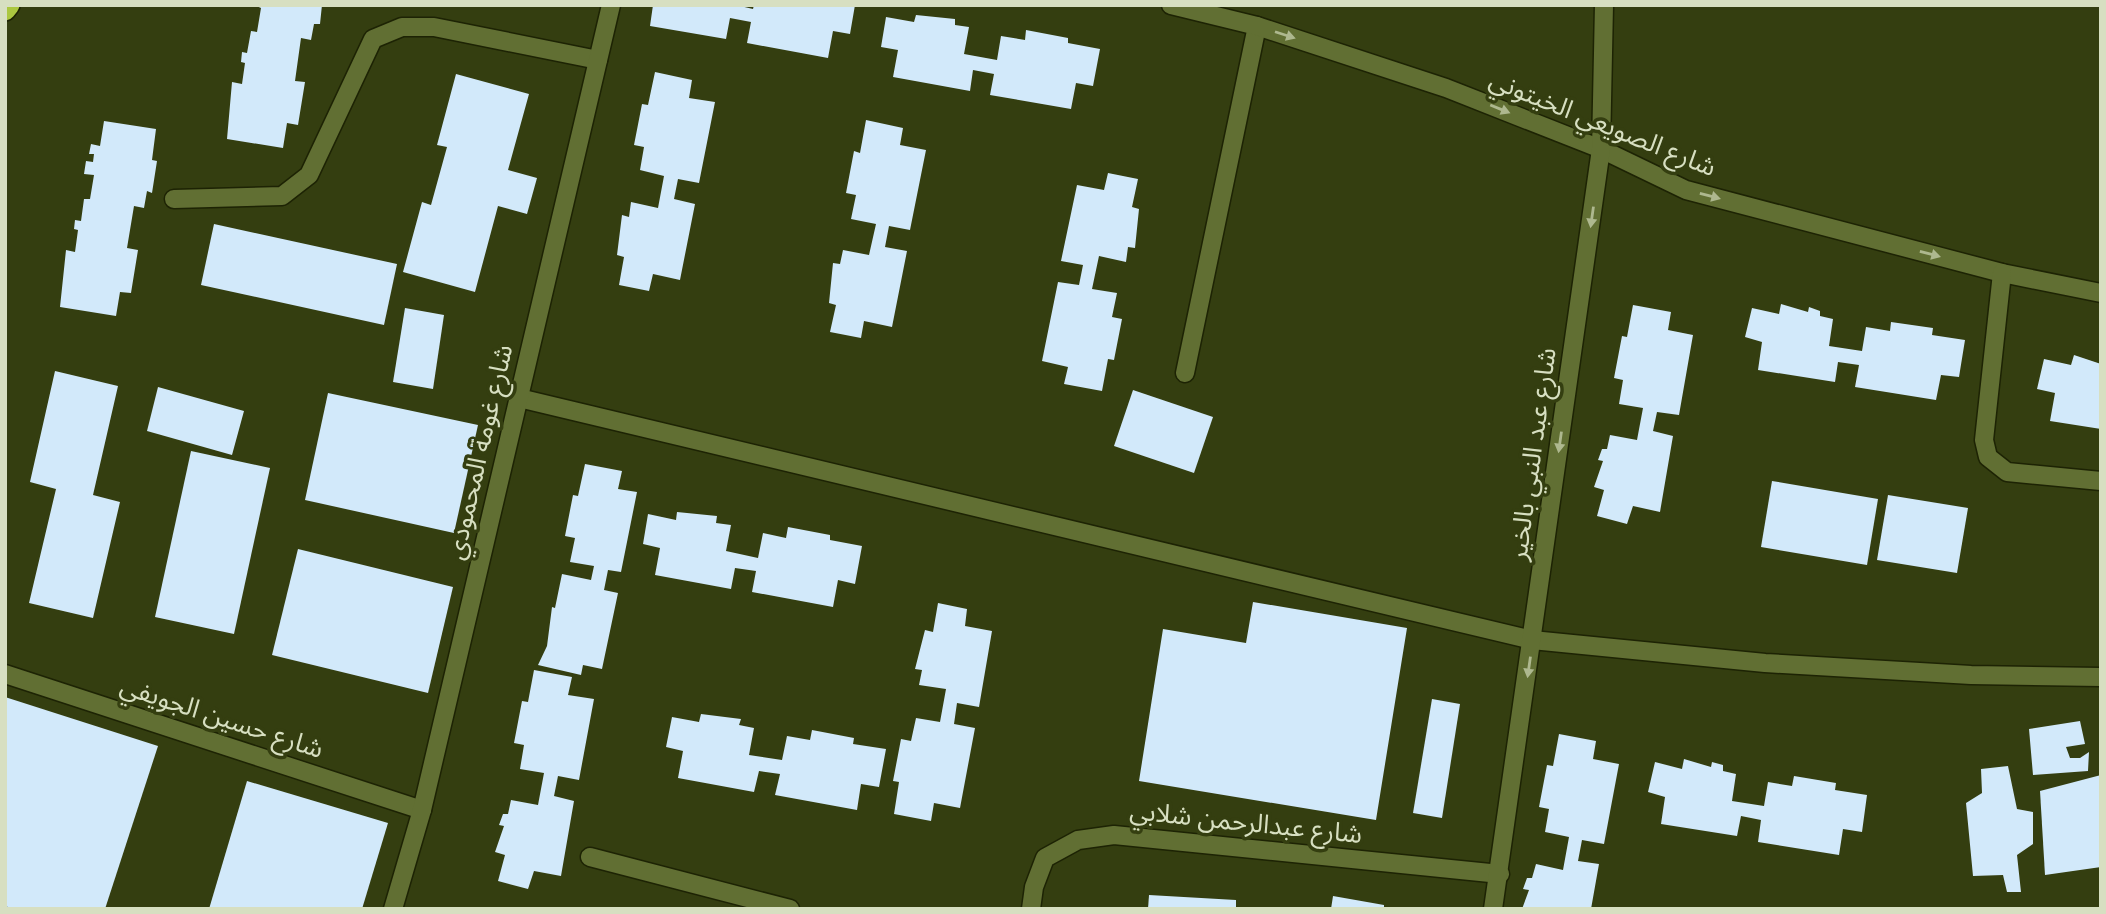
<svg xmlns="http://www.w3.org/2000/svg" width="2106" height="914" font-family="'Space Grotesk','Noto Sans Arabic',sans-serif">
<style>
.building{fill:#d2e9fa}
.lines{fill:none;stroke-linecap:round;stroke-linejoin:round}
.lane-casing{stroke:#1d2304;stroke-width:21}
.street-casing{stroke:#1d2304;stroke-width:21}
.highway-casing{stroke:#1d2304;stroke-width:24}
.lane{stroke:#616f33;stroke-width:18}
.street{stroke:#616f33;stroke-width:18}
.highway{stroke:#abc740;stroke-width:21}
.oneway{fill:#aeb88f}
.labels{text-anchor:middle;stroke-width:7;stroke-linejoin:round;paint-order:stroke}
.street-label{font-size:26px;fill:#d7dfc1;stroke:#343e10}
</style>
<rect width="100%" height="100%" fill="#343e10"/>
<!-- building -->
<g class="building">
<path d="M254,5H322L320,24H314L311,40L301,38L295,81L305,82L298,125L287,123L283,148L227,139L232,82L242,84L245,63L241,62L242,52L247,53L251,31L257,32L261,8Z"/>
<path d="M653,5H736L753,9L754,5H855L850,34L833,31L828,58L747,43L751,22L730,18L726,39L650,26Z"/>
<path d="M916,15L955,19V25L969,27L964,54L997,60L1001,36L1025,40L1026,30L1068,38V43L1100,49L1093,86L1076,83L1071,109L990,95L994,74L973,70L970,91L893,77L898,50L881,47L886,17L914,22Z"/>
<path d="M655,72L692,80L689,98L715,102L699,183L678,179L674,199L695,204L680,280L653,274L649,291L619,285L624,257L617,255L622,215L629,217L631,202L658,208L664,176L640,170L644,147L634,145L642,104L648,105Z"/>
<path d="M456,74L529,94L508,170L537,178L527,214L498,206L475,292L403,272L422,202L431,205L447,147L437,145Z"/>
<path d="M866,120L903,128L900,145L926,150L910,230L889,226L885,247L907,251L892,327L864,321L861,338L830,332L836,305L829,303L833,263L840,264L843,250L869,255L876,224L851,219L856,195L846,193L854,151L860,153Z"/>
<path d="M104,121L156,129L152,160L157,161L152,193L147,191L144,208L134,206L127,248L138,250L131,293L120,292L116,316L60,307L66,250L75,252L78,230L74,229L75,220L81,221L84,199H90L94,175L84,174L86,161L93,162L94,154H89L91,144L100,146Z"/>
<path d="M1108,173L1138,179L1132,207L1139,209L1135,248L1128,247L1126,262L1099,256L1092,289L1117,293L1112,317L1122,319L1114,360L1108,359L1102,391L1064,384L1068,367L1042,361L1058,282L1079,285L1083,265L1061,261L1077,185L1104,190Z"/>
<path d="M214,224L397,264L384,325L201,285Z"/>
<path d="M1781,304L1808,312L1809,307L1820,311V316L1833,319L1829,346L1862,351L1866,327L1890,331L1891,322L1933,328L1932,335L1965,340L1959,377L1941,375L1936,400L1855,387L1859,365L1838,362L1835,382L1758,370L1762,342L1745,337L1752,308L1779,314Z"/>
<path d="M1633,305L1671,312L1668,330L1693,335L1679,415L1657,412L1653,431L1673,436L1660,512L1633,506L1627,524L1597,516L1604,490L1594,487L1603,461L1598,460L1602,449H1607L1610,435L1637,440L1643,408L1619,404L1623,380L1614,378L1622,336L1627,337Z"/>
<path d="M405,308L444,315L433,389L393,382Z"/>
<path d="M2074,355L2101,364V429L2050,421L2055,393L2037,389L2044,359L2071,365Z"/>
<path d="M55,371L118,386L93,495L120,502L93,618L29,603L56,489L30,482Z"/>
<path d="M158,387L244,411L232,455L147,431Z"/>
<path d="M1133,390L1213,417L1194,473L1114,446Z"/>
<path d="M328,393L478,425L454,533L305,500Z"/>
<path d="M191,451L270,468L234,634L155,617Z"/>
<path d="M585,464L622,471L618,489L637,492L621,572L608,570L604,590L618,593L602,669L583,665L581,675L538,665L547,646L552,607L555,608L562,574L591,580L594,566L570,562L575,538L565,536L573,495L578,496Z"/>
<path d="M1772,481L1878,499L1867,565L1761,547Z"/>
<path d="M1888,495L1968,508L1957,573L1877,560Z"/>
<path d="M677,512L717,516L716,523L731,525L726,551L758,558L763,533L786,538L788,527L830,535V540L862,546L855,584L838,580L833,607L752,592L756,571L735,568L731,589L655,575L660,548L643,544L648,514L676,520Z"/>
<path d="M298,549L453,587L428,693L272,655Z"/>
<path d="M1253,602L1407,628L1376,820L1139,781L1163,629L1246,643Z"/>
<path d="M938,603L967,609L965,626L992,631L979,707L957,703L954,724L975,728L960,808L934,803L931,821L894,814L899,782L893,781L901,739L911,741L916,718L940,722L946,689L919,685L922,670L915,669L925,630L933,632Z"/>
<path d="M534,670L572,677L568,695L594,699L579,780L558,776L554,796L574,801L561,876L534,871L528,889L498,881L505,855L495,852L504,826L499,825L503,814H508L511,800L538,805L544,773L520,769L524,745L514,743L522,701L528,702Z"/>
<path d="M5,697L158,746L105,909H14L5,906Z"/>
<path d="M1432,699L1460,704L1442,818L1413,813Z"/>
<path d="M701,714L741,719L739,725L754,728L749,755L782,760L787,736L810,740L812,730L854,738L853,744L886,749L879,787L861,784L857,810L775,795L780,774L759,771L754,792L678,778L683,751L666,747L672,717L699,722Z"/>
<path d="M2080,721L2085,744L2066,747L2070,758H2080L2089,752L2088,771L2033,775L2029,729Z"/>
<path d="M1559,734L1596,741L1593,759L1619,764L1604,844L1582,840L1578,861L1599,864L1591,909H1522L1529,890L1523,889L1527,878H1532L1536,864L1563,870L1569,837L1545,832L1549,809L1539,807L1547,765L1553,766Z"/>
<path d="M1684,759L1711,767L1712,762L1723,765V771L1736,774L1732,801L1764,806L1768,782L1792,786L1794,776L1836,783L1835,790L1867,795L1862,832L1843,829L1839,855L1758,842L1761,820L1741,816L1737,836L1661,824L1665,797L1648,792L1655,762L1682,769Z"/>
<path d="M2008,766L2017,809L2033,812V844L2017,855L2021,892H2007L2003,875L1973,876L1966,803L1982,793L1981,769Z"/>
<path d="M2101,775V867L2045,875L2040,791Z"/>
<path d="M247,781L388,823L362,909H209Z"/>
<path d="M1149,895L1236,900V909H1148Z"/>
<path d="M1333,896L1384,905V909H1331Z"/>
</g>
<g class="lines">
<defs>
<path id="lane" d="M1185,373L1257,26"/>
<g id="street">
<path d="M1171,5L1257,26L1446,88L1601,149L1686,190L2002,273L2101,293"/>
<path d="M174,199L282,196L309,175L373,39L402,27H434L598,60"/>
<path d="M2002,273L1984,440L1988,457L2007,472L2101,481"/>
<path d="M519,398L1532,640L1765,663L1971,675L2101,677"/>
<path d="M5,674L422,810"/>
<path d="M590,857L790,909"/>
<path d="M393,909L422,810L611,5"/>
<path d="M1031,909L1034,887L1045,858L1078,840L1114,835L1500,874"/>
<path d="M1493,909L1601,149L1604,5"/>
</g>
<path id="highway" d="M5,10L9,5"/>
</defs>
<!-- lane casing -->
<use href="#lane" class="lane-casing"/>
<!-- street casing -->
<use href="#street" class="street-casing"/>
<!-- highway casing -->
<use href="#highway" class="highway-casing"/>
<!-- lane -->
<use href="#lane" class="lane"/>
<!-- street -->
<use href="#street" class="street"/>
<!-- highway -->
<use href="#highway" class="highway"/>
</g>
<!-- one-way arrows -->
<defs><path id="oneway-solid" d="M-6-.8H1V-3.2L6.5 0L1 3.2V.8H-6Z" transform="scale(1.75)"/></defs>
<g class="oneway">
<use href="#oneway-solid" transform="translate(1285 35) rotate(18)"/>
<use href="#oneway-solid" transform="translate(1500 109) rotate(22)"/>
<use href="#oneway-solid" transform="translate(1710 196) rotate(15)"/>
<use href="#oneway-solid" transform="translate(1592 217) rotate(98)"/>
<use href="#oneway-solid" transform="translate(1930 254) rotate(15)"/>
<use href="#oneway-solid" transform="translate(1560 442) rotate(98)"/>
<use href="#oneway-solid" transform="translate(1529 667) rotate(98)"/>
</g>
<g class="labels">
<!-- street labels -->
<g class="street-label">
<text transform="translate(1603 123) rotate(22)" y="9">شارع الصويعي الخيتوني</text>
<text transform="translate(479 452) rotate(-77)" y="9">شارع غومة المحمودي</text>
<text transform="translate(1532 454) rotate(-82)" y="9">شارع عبد النبي بالخير</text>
<text transform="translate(222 717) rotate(18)" y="9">شارع حسين الجويفي</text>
<text transform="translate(1246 822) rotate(6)" y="9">شارع عبدالرحمن شلابي</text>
</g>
</g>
<!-- border -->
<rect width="2106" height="914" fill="none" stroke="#d7dfc1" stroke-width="14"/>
</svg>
